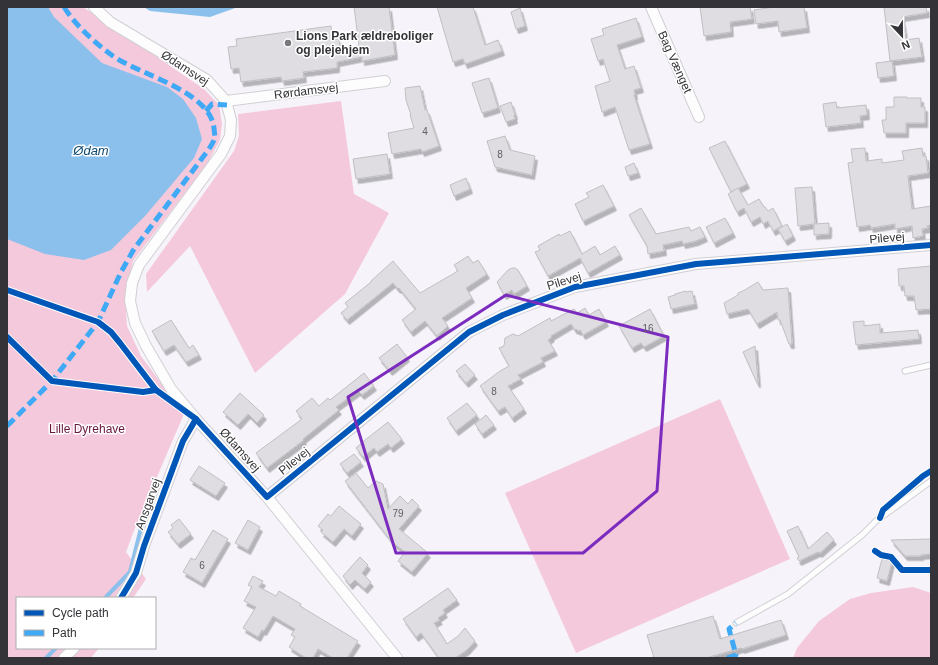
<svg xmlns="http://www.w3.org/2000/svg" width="938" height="665" font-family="Arial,sans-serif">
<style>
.green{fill:#f5c9dc}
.water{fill:#8bc0ed}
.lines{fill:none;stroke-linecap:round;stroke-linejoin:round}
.stream{stroke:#8bc0ed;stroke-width:4}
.building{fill:#dfdde1;stroke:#c1bfc2;filter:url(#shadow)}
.lane-casing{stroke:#d0cfd3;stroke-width:7}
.street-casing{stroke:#d0cfd3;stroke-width:12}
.lane{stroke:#fefdfe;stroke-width:5}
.street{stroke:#fefdfe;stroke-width:10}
.quiet{stroke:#3fa9f5;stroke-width:5;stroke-dasharray:10 5;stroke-linecap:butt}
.cycleway-casing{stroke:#fff;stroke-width:8}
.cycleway{stroke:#0057b8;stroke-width:6}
.marked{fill:none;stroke:#7b2cbf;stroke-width:3;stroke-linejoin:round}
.poi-dot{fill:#78777b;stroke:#fff;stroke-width:1.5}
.labels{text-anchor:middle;stroke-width:3;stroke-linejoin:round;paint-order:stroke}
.number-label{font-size:10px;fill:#5f5e62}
.poi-label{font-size:12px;font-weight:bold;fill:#343337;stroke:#fff;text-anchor:start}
.street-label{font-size:12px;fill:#343337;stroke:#fff}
.park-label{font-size:12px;fill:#67173e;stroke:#fff}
.water-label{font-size:13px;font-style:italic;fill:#0d4870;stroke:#fff}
</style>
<defs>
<filter id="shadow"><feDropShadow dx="2.5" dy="4.5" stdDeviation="0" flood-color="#0004"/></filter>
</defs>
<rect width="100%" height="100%" fill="#f6f4fa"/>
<!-- green -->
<g class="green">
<path d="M7,7H83L204,89L219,105L222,124L220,140L207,164L133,261L125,296L127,326L141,356L184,414L135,528L126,552L146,579L133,598H17V648H99L91,658H7Z"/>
<path d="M341,101L354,194L389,213L345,294L255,373L190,246L147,292L146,274L234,151L239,136L238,114Z"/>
<path d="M720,399L790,559L576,653L505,493Z"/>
<path d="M913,587L931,593V658H793L797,648L819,621L850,599L871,593Z"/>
</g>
<!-- water -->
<g class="water">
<path d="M7,7H48L54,17L102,63L167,87L183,99L196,118L202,139L194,158L145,216L111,250L84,260L45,254L7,239Z"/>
<path d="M144,7H238L210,17L150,11Z"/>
</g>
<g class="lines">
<!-- stream -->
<g class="stream">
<path d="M105,598L130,572L142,524"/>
<path d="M46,658L56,648"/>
</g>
</g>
<!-- building -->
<g class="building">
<path d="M354,7H389L395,55L362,61V57L337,62V68L303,72L304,78L282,81L281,77L241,82L239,68L231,69L228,47L237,46L236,39L331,26L333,40L339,39L340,49L359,46Z"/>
<path d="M437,7H473L485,45L498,40L502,51L465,64L463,59L453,62Z"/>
<path d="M700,7H750L752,19L730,22L731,32L704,36Z"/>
<path d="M774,7H804L807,28L779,32L778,21L756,24L754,10Z"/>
<path d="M884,7H926L927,13L902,17L906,40L919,38L922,57L890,61Z"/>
<path d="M520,8L525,26L516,29L511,12Z"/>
<path d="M636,18L642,37L617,45L625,69L634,66L641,88L634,90L635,95H634L650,144L629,150L615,107L602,112L595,86L610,81L603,59L598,61L591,39L604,35L602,29Z"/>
<path d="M892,61L894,76L878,78L876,63Z"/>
<path d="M489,78L498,108L482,113L472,83Z"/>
<path d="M420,86L425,110H427L439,146L422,152L421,149L392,154L388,133L414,128L410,115H411L406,100L405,88Z"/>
<path d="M894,97H907V98H921V107H925V123H906V133H884L882,120H886V107H894Z"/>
<path d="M511,102L515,115H514L515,119L506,122L500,106Z"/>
<path d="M836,102L837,108L866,105L867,115L860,116L861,123L826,127L823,104Z"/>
<path d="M505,136L510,150L535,156L532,175L495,167L487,141Z"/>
<path d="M725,141L747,184L731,192L709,148Z"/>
<path d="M865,148L866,161L882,159V163L904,160L902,151L922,148L923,156H926L928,173L908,176L912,209L931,206V225L927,226L928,228L922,229L923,236L913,238L912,226L895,229V224L871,228L870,225L857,227L848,163L853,162L851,149Z"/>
<path d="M387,154L390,174L356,179L353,159Z"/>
<path d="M634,163L638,173L628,176L625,167Z"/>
<path d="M466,178L470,189L454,196L450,185Z"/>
<path d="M603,185L614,206L583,221L575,204L589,197L586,193Z"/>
<path d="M812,187L815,224L829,223V234L814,235V224L798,226L795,188Z"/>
<path d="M738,188L748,205L759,199L764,207H765L768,211L773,208L782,226L773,231L768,221L763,224L760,217L751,222L744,208L737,212L728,194Z"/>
<path d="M641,208L656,234L689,227L691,231L700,227L705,237L696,241L683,244L682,241L663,245L664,251L648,254L647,246L629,215Z"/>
<path d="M725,218L733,233L714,243L706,227Z"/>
<path d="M787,224L793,236L785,241L778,229Z"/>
<path d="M570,231L582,254L595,246L600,255L615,246L620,255L588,273L580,258L548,276L535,252L540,250L538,246L559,234L560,236Z"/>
<path d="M468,256L473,263L478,260L487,274L466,288L472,298L442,318L448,326L437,336L425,321L411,332L402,320L416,309L399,288L398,289L393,283L347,320L341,313L348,307L345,303L371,282V281L393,261L420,293L458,271L454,265Z"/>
<path d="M931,266V309L916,310L914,296H905L904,286H899L898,269Z"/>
<path d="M512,268H515L518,270L527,286L514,294L512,290L504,295L497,282L508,270Z"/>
<path d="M758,282L763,290L788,288L792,344H789L780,320H778L777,312L757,324L748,309L727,314L724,303L738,295V293L743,291Z"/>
<path d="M686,291V292L692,291L695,304L671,309L668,297L675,295V294Z"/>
<path d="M585,308L589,315L599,309L606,322L583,335L580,330L578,331L576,329L575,330L571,324L551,336L552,337L548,340L555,351L541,358L543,362L518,375L521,379L508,386L524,409L512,418L505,407L498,411L480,386L500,371L509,366L499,348L504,346L505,338L513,334L518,336L550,318L551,321L574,309L577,313Z"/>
<path d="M650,309L664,336L644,347L641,343L632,348L619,326Z"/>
<path d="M171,320L189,348L193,345L199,355L186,362L174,345L164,351L152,331Z"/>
<path d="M864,321V326L880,324V333L918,330L919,339L856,345L853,322Z"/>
<path d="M397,344L407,357L390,371L379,358Z"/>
<path d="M755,346L758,383H757L743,352Z"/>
<path d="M465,364L475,375L466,383L456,371Z"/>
<path d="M364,373L374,386L362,395L358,391L336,407L339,410L303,439L304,440L267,468L256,453L302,419L296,411L312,398L319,406L328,398L330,400Z"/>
<path d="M240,393L264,415L257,423L248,414L238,425L223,412Z"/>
<path d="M467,403L477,415L456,431L447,418Z"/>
<path d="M486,415L494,425L482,434L475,424Z"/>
<path d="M388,422L402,439L391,448L388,444L377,452L374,448L363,457L356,448L365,440Z"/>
<path d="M354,454L361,462L347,473L340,464Z"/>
<path d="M199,466L225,483L216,496L190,480Z"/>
<path d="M356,473L368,488L376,481L383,484L388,509L400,496L408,504L412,499L419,506L399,529L428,553L412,572L398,561L405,552L392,542L345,481Z"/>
<path d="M339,506L361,524L352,536L344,529L333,542L321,532L323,530L318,526L328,514L331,516Z"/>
<path d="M179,519L191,534L178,544L168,532L173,528L171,525Z"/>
<path d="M248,520L260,527L248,550L235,543Z"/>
<path d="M798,526L808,549L827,532L834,540L820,553L818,552L799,561L797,558L799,557L787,531Z"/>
<path d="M213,530L228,539L202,583L183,572L191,558L195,560Z"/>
<path d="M931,539V554L921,555V556H905L891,540Z"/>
<path d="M360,557L368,565L362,573L371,582L365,589L355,580L350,585L343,576Z"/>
<path d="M882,559L892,561L887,581L877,578Z"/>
<path d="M253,576L263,581L259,587L276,596L279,591L301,604L300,606L358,641L347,658H333L318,649L313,658H306L289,647L295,637L291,635L295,629L273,616L264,631L262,630L258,637L243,628L256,607L244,601L252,587L248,585Z"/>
<path d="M448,588L457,600L443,610L445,613L438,618L440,620L434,623L447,644L458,636L465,628L475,641L467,650L455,658H439L421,633L416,637L403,619Z"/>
<path d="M713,616L720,639L781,620L786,635L742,649L741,648L706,658H654L647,635Z"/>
</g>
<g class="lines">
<defs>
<g id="lane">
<path d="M905,371L931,365"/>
<path d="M736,623L788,594L862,535L876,521L931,481"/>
</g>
<g id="street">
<path d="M94,7L110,22L207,80L226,101L231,120L230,136L221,154L139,265L132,283L130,301L135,323L146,346L171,389L196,419L267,497L397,658"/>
<path d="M651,7L699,117"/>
<path d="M226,101L385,81"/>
<path d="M267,497L469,332L503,315L575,287L696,264L931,245"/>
<path d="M121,598L136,573L144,546L183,441L196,419"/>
<path d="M64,658L74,648"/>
</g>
</defs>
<!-- lane casing -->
<use href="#lane" class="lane-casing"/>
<!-- street casing -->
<use href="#street" class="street-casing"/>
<!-- lane -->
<use href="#lane" class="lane"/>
<!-- street -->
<use href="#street" class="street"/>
<!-- quiet -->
<g class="quiet">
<path d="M206,111L212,104L227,105"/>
<path d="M7,426L52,381L98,322L121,272L134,249L206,153C209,149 214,142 215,137C215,135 214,131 214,128C210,91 140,75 113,56C95,43 76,26 64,7"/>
<path d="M727,658L736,655L729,629L736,623"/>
</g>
<defs>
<g id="cycleway">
<path d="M7,290L98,322L111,332L120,343L156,390L196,419L267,497L469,332L503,315L575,287L696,264L931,245"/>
<path d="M7,337L52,381L143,392L156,390"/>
<path d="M880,518L883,510L923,476L931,471"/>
<path d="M875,551L881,555L891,557L902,570H931"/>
<path d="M121,598L136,573L144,546L183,441L196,419"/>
</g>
</defs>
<!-- cycleway casing -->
<use href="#cycleway" class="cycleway-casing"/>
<!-- cycleway -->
<use href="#cycleway" class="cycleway"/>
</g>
<!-- marked area -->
<path class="marked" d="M506,295L668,337L657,491L583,553H396L348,397Z"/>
<!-- markers -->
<circle class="poi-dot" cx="288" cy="43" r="4"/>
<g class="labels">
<!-- number labels -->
<g class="number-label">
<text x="425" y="135">4</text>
<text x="500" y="158">8</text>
<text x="648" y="332">16</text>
<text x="494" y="395">8</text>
<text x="398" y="517">79</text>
<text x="202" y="569">6</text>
</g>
<!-- poi labels -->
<g class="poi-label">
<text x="296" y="40">Lions Park ældreboliger<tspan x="296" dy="14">og plejehjem</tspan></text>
</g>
<!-- street labels -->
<g class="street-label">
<text transform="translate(675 62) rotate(66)" y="4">Bag Vænget</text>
<text transform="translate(185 68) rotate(33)" y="4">Ødamsvej</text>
<text transform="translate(306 91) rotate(-7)" y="4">Rørdamsvej</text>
<text transform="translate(887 238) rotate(-5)" y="4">Pilevej</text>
<text transform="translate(564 281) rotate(-17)" y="4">Pilevej</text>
<text transform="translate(240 450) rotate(48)" y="4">Ødamsvej</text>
<text transform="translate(294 461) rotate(-39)" y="4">Pilevej</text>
<text transform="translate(148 504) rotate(-70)" y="4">Ansgarvej</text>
</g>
<!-- park labels -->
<g class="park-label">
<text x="87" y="433">Lille Dyrehave</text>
</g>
<!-- water labels -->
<g class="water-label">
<text x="91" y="155">Ødam</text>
</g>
</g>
<!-- border -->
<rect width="938" height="665" fill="none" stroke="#343337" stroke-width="16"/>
<!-- legend -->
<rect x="16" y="597" width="140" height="52" fill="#ffffff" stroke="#aeadaf"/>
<rect x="24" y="610" width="20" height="6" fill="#0057b8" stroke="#aeadaf"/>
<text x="52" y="617" font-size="12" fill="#343337">Cycle path</text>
<rect x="24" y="630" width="20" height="6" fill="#3fa9f5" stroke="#aeadaf"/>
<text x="52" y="637" font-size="12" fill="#343337">Path</text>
<!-- north arrow -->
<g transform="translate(902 36) rotate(158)" stroke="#ffffff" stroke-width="3" paint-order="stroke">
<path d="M0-3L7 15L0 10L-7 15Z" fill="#343337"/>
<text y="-6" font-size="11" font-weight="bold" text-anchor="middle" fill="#343337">N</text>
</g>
</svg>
